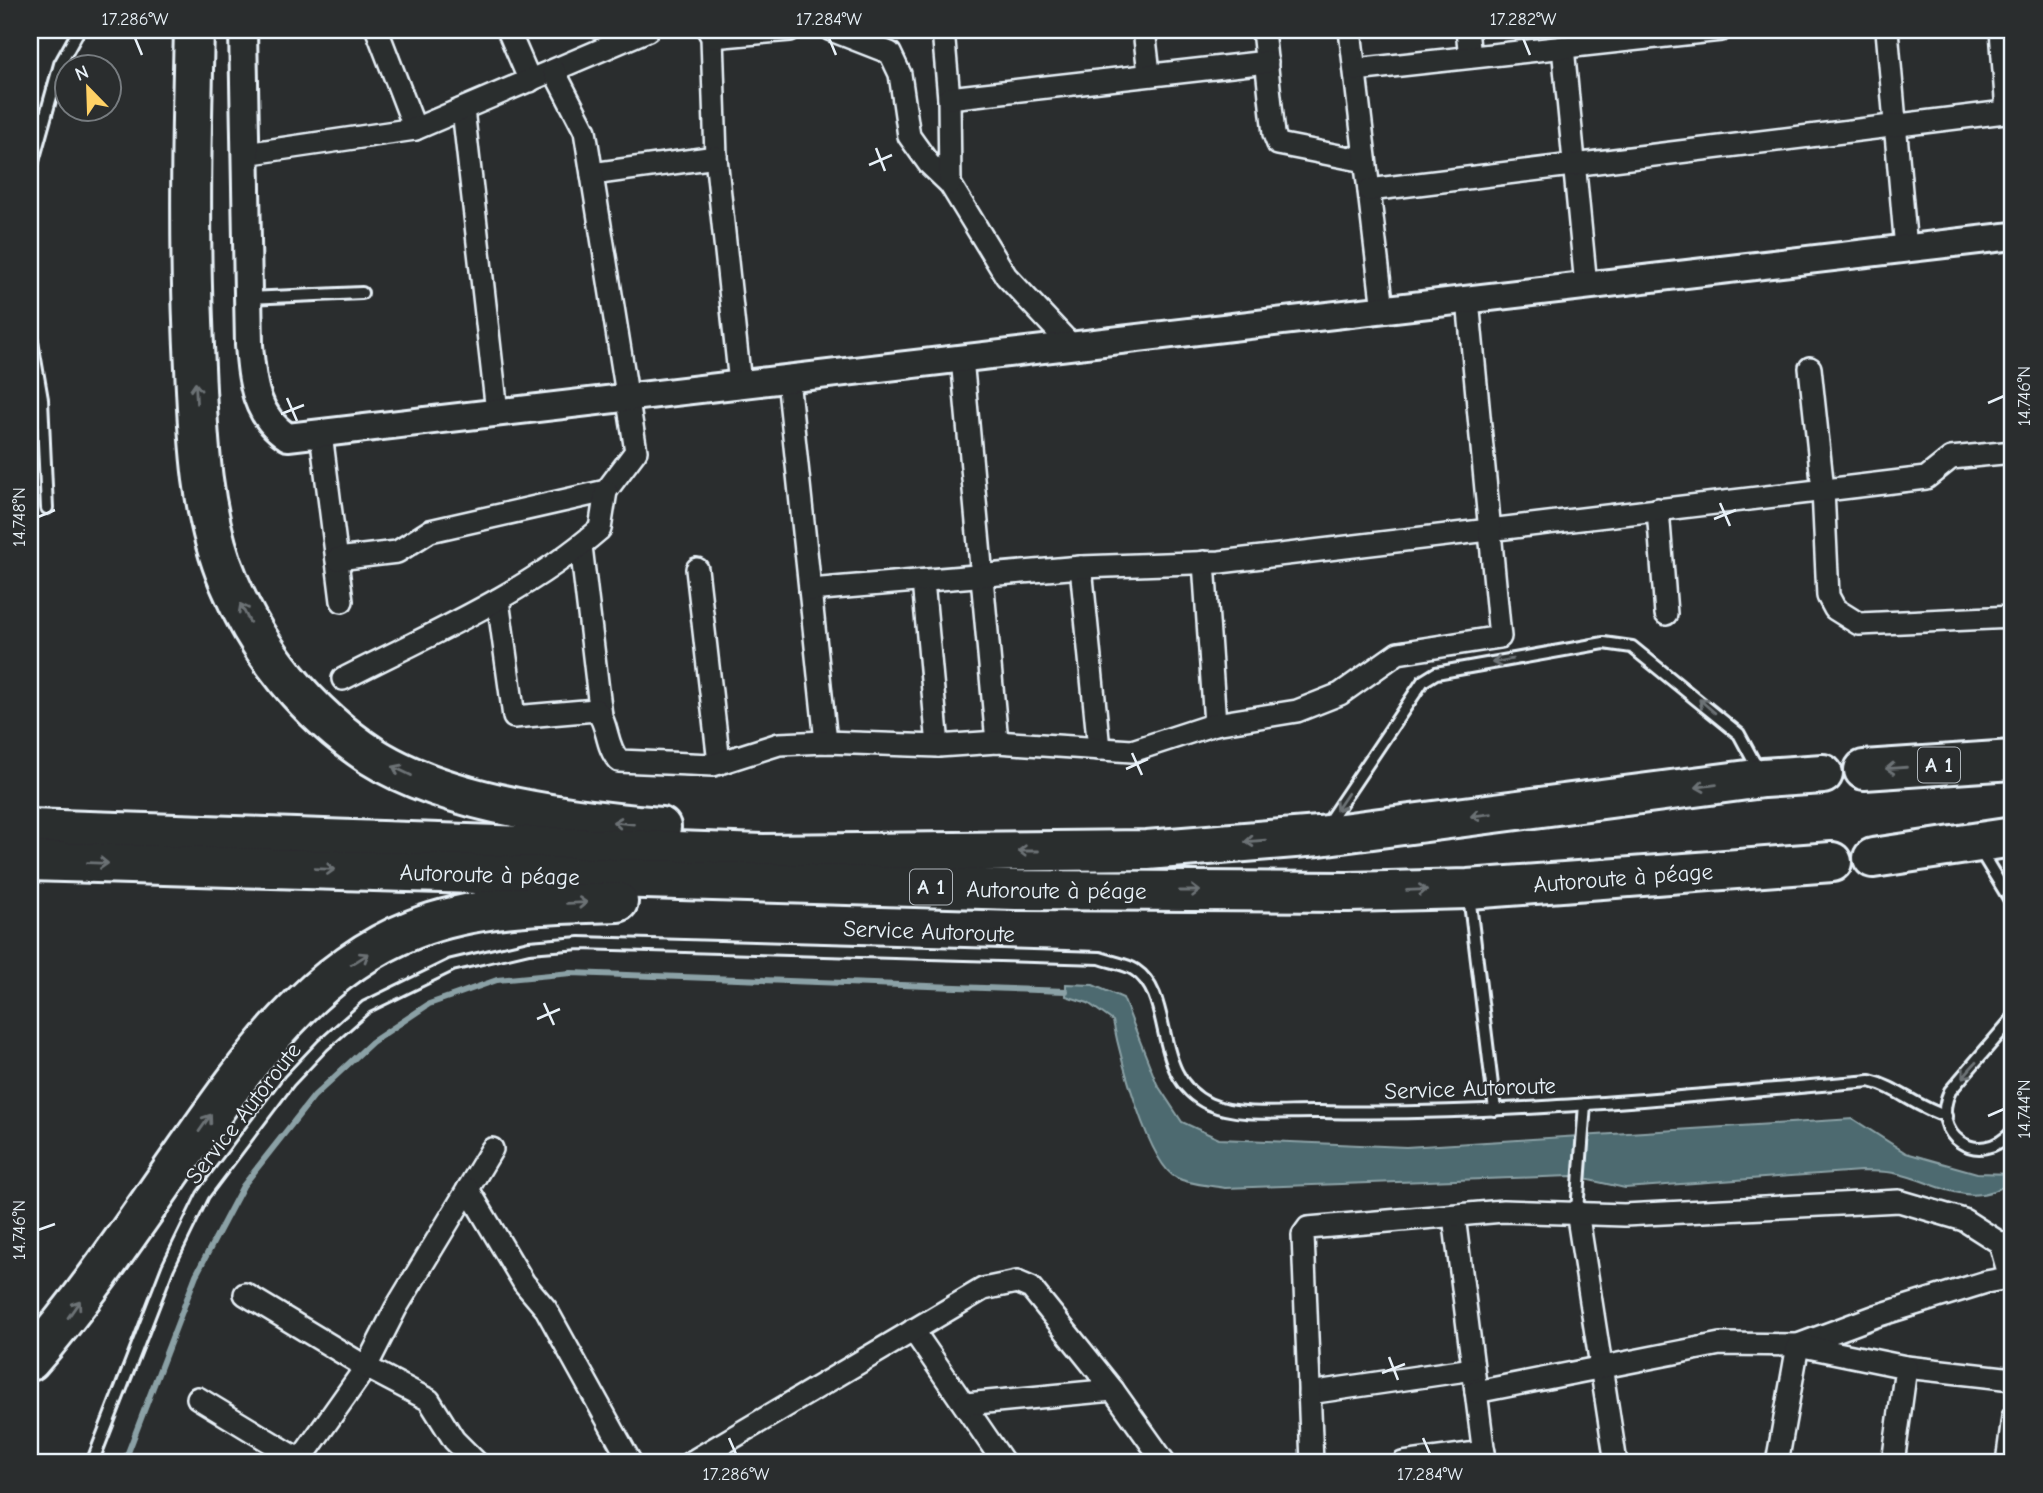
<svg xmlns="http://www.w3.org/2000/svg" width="2043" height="1493" font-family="'Comic Neue',sans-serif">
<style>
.water{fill:#4d6b70;stroke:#8ba1a6;stroke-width:2}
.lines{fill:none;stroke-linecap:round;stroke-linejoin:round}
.stream{stroke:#8ba1a6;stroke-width:6}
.service-casing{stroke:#e8f1f8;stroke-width:16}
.minor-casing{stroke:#e8f1f8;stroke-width:26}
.tertiary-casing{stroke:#e8f1f8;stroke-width:32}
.motorway-casing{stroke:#e8f1f8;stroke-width:44}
.service{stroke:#2a2d2e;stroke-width:10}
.minor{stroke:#2a2d2e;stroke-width:21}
.tertiary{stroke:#2a2d2e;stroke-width:26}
.motorway{stroke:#2a2d2e;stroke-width:38}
.oneway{stroke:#6c7275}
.ticks{fill:none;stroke:#e8f1f8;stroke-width:2.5}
.labels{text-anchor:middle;stroke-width:5;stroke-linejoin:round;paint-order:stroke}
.shield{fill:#2a2d2e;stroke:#afb6bb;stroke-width:2}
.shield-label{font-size:21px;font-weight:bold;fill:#e8f1f8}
.street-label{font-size:23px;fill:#e8f1f8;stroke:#2a2d2e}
.neatline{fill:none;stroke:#e8f1f8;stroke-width:2.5}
.ticks-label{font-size:18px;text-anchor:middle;fill:#e8f1f8}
</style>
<rect width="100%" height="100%" fill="#2a2d2e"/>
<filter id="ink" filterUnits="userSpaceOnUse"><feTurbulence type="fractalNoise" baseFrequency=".0143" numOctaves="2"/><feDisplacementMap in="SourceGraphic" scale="14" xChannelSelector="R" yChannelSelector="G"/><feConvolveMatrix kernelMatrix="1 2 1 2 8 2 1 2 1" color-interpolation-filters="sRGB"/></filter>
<g filter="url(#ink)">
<!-- water -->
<path class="water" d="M1066,984L1093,985L1123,998L1157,1084L1182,1122L1219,1139L1406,1147L1853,1119L1906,1153L1977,1173L2013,1174V1180C1971,1213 1937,1181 1894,1173C1883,1171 1871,1171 1861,1171L1625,1188L1571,1176L1225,1188C1210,1185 1191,1185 1177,1178C1148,1165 1119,1052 1113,1021L1088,1003L1066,996Z"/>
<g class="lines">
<!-- stream -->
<path class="stream" d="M124,1463L196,1275L243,1186L314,1096L372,1042L429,1004L497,980L571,973L1066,991"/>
<defs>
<g id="service">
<path d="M30,172L60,64L79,30"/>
<path d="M248,298L362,293"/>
<path d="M30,330L42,399L47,508"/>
<path d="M1327,824L1423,681L1436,673L1604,643L1632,647L1739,734L1760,773"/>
<path d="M1979,849L2013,905"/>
<path d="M1469,895L1495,1110"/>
<path d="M2013,1018L1950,1091C1929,1135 1978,1170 2013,1131"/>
<path d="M1577,1211L1585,1104"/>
<path d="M92,1463L168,1267L203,1195L289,1081L323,1045L366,1007L452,965L529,947L580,943L1100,958C1111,962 1126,964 1135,970C1176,997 1150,1077 1209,1104C1241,1118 1286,1111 1320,1112C1504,1116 1687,1096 1870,1081C1897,1087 1915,1107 1946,1116"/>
</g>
<g id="minor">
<path d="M377,30L415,129"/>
<path d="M508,30L530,81"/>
<path d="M708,30L712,37L716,157L740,384"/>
<path d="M831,30L890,53L900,74L909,136L929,164L950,184L1006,276L1072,346"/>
<path d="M943,30L949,98L950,184"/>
<path d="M1144,30L1149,73"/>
<path d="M1263,30L1274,134L1278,144L1365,161"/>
<path d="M1350,30L1383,310"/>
<path d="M1467,30L1470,57"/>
<path d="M1887,30L1906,249"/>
<path d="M2001,30L2007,112"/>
<path d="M712,37L790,30"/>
<path d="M1563,47L1586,286"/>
<path d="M1355,70L1721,30"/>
<path d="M949,98L1267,62"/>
<path d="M463,109L497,412"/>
<path d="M245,154L415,129L648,30"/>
<path d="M592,174L716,157"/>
<path d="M1369,190L2013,111"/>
<path d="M962,358L997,742"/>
<path d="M1810,368L1823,490L1828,596L1835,609L1859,624L2013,617"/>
<path d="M788,379L826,742"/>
<path d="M321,433L342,601"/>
<path d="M1658,509L1666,614"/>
<path d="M581,546L601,716"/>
<path d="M337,559L397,552L430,531L606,491L636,451L585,131L554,71"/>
<path d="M1204,562L1215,724"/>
<path d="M1081,567L1099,749"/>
<path d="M697,569L719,763"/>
<path d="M923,581L938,746"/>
<path d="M810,590L1081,567L1220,562L1926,478L1951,458L2013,452"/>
<path d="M498,600L514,717L596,710C609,724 605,746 619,761L713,765L779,744L826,742L938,746L997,742L1132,751L1215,724L1297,711L1340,694L1398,653L1500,637L1468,300"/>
<path d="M343,679C431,634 525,594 600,529L606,491"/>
<path d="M468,1189L492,1149"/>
<path d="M1577,1211L1616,1463"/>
<path d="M1454,1216L1485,1463"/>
<path d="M245,1294L366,1367L298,1463"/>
<path d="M913,1330L1004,1463"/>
<path d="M1906,1367L2013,1379"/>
<path d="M1476,1392L1720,1344L1798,1345L1876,1316L1986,1282L2013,1277"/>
<path d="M1309,1393L1473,1369"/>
<path d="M198,1398L300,1460"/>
<path d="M966,1404L1113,1390"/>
<path d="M477,1463L454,1440L429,1400L366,1367L396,1308L468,1189L524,1283L546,1309L631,1463"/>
<path d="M690,1463L983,1289L1017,1282L1031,1288L1113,1390L1165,1463"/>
<path d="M1312,1463L1303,1235L1308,1228L1503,1211L1624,1215L1899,1201L1964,1220L2000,1243L2010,1278"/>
<path d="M1403,1463L1484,1452"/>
<path d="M1777,1463L1798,1345L1906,1367L1893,1463"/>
<path d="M2007,1463L2013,1417"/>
</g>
<path id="tertiary" d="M243,30L249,345C252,381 255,416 288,437L2013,236"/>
<g id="motorway">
<path d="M194,30C191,143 189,254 195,367C198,438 201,516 229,582C258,652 308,714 372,756C446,803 573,820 661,827"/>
<path d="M1864,770L2013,760"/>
<path d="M30,829L763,854L1147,850L1319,836L1763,778L1823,774"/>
<path d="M1873,858L2013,837"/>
<path id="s1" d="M30,861L1016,890L1348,892L1468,889L1832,862"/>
<path d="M30,1361C87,1296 135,1223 185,1152C245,1066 312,968 414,929C479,904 550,904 618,902"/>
</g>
</defs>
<!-- service casing -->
<use href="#service" class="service-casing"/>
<!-- minor casing -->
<use href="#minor" class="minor-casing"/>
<!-- tertiary casing -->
<use href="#tertiary" class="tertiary-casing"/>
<!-- motorway casing -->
<use href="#motorway" class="motorway-casing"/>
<!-- service -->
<use href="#service" class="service"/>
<!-- minor -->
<use href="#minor" class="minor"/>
<!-- tertiary -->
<use href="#tertiary" class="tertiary"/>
<!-- motorway -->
<use href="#motorway" class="motorway"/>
</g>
<!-- one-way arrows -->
<defs><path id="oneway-shaft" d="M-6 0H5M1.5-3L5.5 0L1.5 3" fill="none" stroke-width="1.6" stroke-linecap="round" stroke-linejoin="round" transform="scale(1.75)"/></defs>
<g class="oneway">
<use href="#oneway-shaft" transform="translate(196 393) rotate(-93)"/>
<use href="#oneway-shaft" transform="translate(245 613) rotate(-117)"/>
<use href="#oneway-shaft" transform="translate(1502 661) rotate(170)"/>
<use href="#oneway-shaft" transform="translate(1707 706) rotate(-139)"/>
<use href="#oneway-shaft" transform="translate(1896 768) rotate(176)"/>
<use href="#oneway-shaft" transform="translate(402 771) rotate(-154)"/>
<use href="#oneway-shaft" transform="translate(1706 786) rotate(173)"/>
<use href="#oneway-shaft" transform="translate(1342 802) rotate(124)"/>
<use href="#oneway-shaft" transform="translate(1481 815) rotate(173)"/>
<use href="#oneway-shaft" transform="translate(623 823) rotate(-174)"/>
<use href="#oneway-shaft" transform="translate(1255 841) rotate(175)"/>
<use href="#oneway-shaft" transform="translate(1028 851) rotate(180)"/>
<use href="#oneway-shaft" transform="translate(98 863) rotate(2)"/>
<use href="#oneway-shaft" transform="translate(325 869) rotate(2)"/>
<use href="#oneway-shaft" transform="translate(1417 890) rotate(-2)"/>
<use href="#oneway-shaft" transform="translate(1190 891)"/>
<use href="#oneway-shaft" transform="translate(577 903) rotate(-2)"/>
<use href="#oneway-shaft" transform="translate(360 959) rotate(-32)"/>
<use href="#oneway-shaft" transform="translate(1969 1070) rotate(132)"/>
<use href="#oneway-shaft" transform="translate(205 1123) rotate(-55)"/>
<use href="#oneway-shaft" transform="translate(74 1309) rotate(-55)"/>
</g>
</g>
<!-- ticks -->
<path class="ticks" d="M135,38L142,55M829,38L836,55M1523,38L1530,55M876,148L885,171M869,165L892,155M287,398L297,421M1988,403L2004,396M281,414L304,405M1720,503L1730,526M38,517L55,510M1714,519L1736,510M1132,753L1142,775M1126,769L1148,759M544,1003L554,1025M537,1019L560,1009M1988,1116L2004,1109M38,1230L55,1224M1389,1357L1398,1380M1382,1373L1405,1364M729,1438L736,1454M1423,1438L1430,1454"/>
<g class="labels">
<!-- shield labels -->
<g class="shield">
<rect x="1918" y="747.5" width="42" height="35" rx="5"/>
<rect x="910" y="869.5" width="42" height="35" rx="5"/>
</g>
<g class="shield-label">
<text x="1939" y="772">A 1</text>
<text x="931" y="894">A 1</text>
</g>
<!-- street labels -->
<g class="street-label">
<text dy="8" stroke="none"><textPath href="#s1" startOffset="460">Autoroute à péage</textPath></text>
<text dy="8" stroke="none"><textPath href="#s1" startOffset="1594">Autoroute à péage</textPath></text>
<text dy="8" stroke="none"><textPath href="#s1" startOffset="1027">Autoroute à péage</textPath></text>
<text transform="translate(929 931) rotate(2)" y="8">Service Autoroute</text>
<text transform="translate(1470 1088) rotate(-2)" y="8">Service Autoroute</text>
<text transform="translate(243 1113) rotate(-52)" y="8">Service Autoroute</text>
</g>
</g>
<!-- margin -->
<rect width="2043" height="1493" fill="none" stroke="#2a2d2e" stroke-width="77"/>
<!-- north arrow -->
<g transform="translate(88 88) rotate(337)"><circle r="33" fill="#2a2d2e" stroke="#767b7f" stroke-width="2"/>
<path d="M0-5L12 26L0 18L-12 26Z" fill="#ffd166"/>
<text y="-10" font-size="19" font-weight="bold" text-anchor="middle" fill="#e8f1f8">N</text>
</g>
<rect x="38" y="38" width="1966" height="1416" class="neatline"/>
<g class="ticks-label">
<text x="135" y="25">17.286°W</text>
<text x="829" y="25">17.284°W</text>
<text x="1523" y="25">17.282°W</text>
<text transform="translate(2024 396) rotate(-90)" y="6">14.746°N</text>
<text transform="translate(19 517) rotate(-90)" y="6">14.748°N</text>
<text transform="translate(2024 1109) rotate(-90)" y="6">14.744°N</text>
<text transform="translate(19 1230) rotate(-90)" y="6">14.746°N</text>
<text x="736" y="1480">17.286°W</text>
<text x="1430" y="1480">17.284°W</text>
</g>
</svg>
